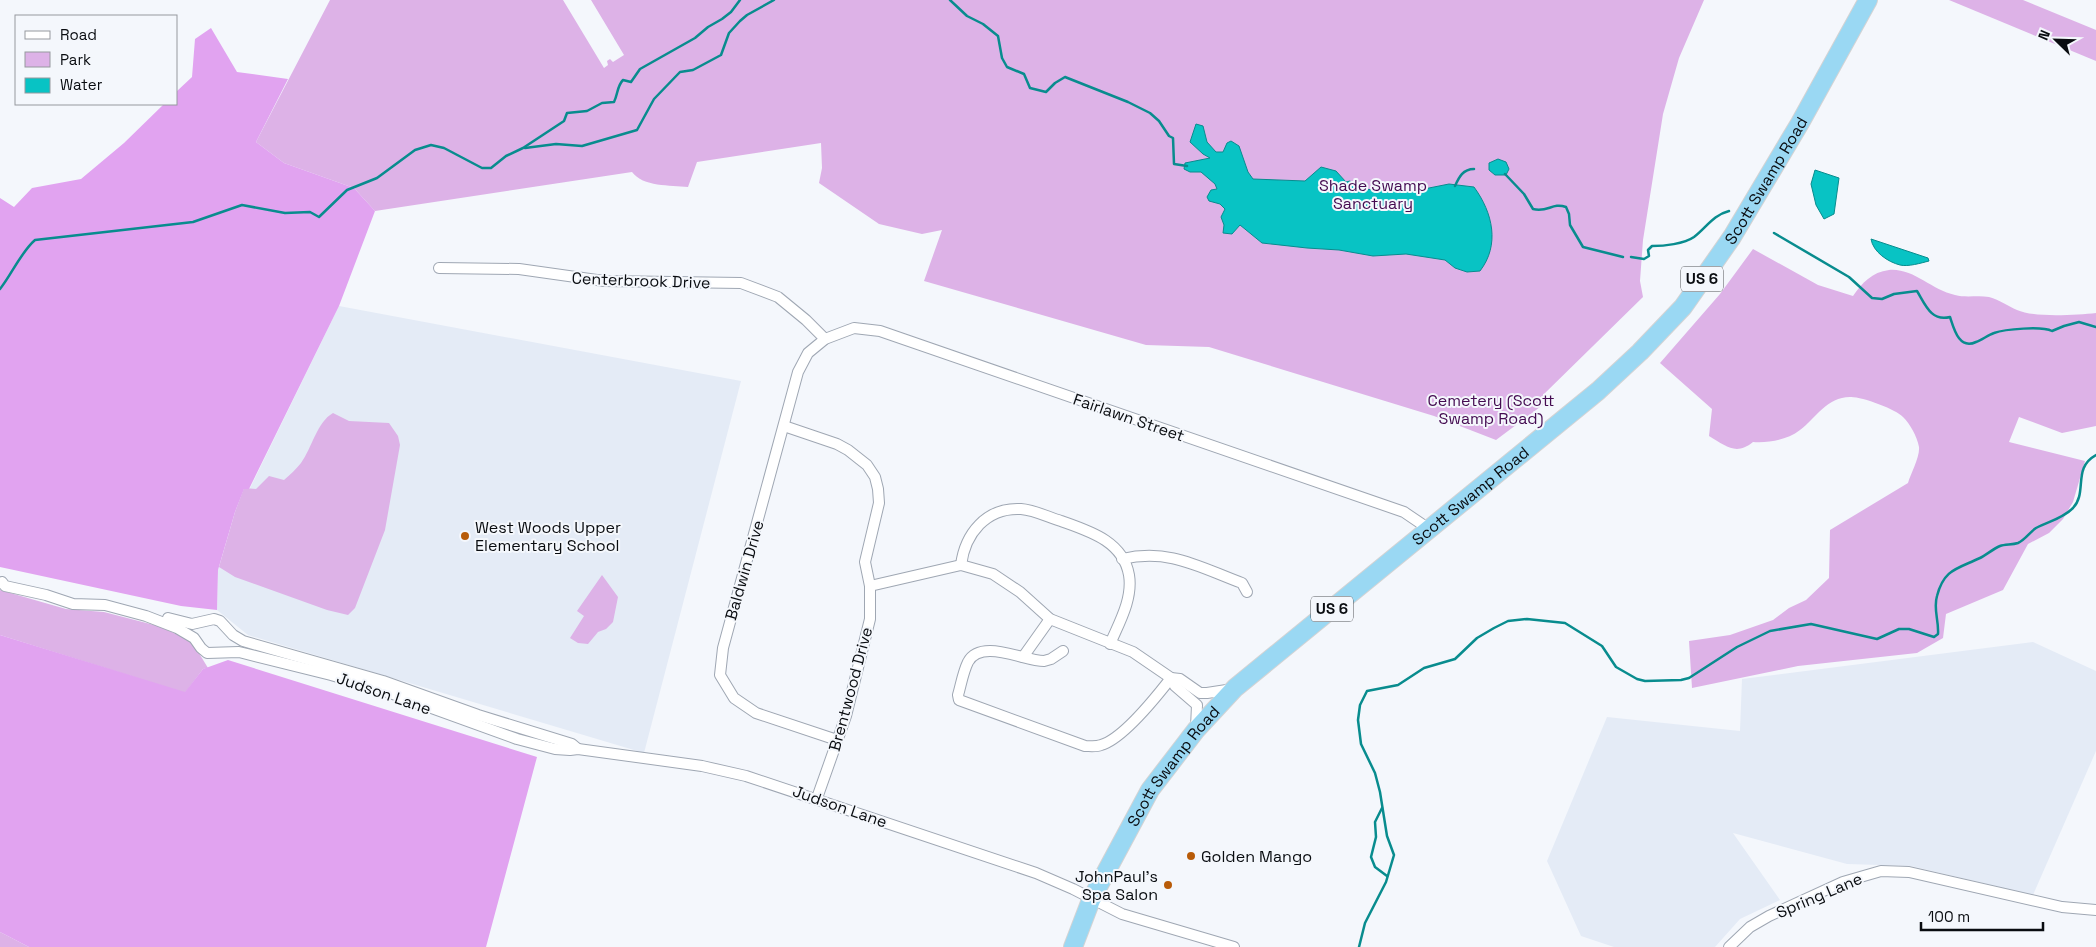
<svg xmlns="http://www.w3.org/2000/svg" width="2096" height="947" font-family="'Space Grotesk',sans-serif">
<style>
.built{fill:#e4ebf6}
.green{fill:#ddb2e7}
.forest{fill:#e1a3f0}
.water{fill:#08c3c4;stroke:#088c8e}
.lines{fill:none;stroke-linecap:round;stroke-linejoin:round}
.stream{stroke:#088c8e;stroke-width:2.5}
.street-casing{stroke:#9fa7b3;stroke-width:12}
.highway-casing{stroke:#d3d3d4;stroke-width:20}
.street{stroke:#fff;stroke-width:10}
.highway{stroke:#9ad8f3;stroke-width:18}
.poi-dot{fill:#b85b08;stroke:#f4f7fc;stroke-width:2}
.labels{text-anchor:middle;stroke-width:4;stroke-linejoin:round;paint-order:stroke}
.shield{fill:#f4f7fc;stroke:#505257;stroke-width:1}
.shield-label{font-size:15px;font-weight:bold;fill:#090c10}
.street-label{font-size:16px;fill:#090c10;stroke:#f4f7fc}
.park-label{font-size:16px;fill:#440b51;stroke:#f4f7fc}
.poi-label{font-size:16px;fill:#090c10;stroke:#f4f7fc;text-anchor:start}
</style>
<rect width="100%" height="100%" fill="#f4f7fc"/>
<!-- built -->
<g class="built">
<path d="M339,306L741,381L644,753L248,635L217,610L218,570L233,523Z"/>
<path d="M2033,642L2096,671V751L2033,895L1911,866L1847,864L1733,833L1780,900L1740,919L1715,947H1614L1581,936L1547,861L1607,717L1740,731L1742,679Z"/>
</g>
<!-- green -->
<g class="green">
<path d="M330,0H563L604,68L608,65L607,61L610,59L613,62L624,55L591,0H1704L1679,58L1663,114L1643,240L1640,281L1643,297L1543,395L1552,398L1496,440L1434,416L1209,347L1146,345L924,281L942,230L922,234L879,224L819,183L822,168L821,143L697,162L688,187C670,185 643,187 632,172L375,211L354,188L284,163L256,142Z"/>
<path d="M1949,0H2023L2096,30V61Z"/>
<path d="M1753,249L1818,285L1853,296C1862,283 1872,272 1889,270C1914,268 1931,290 1955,295C1966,298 1978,295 1989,297C2000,300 2008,306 2017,310C2035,318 2076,315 2096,313V426L2062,433L2019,417L2009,442L2085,461L2073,502L2063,519L2049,533L2028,544L2003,590L1946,614L1943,638L1917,653L1798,666L1692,688L1689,641L1730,635L1773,620L1789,608L1806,600L1829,578L1830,530L1908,483C1911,473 1920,457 1919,447C1917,436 1910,424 1903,417C1896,409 1860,396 1850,397C1827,397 1816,418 1800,430C1787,440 1769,443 1753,442C1736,456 1726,446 1709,436L1712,409L1660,363L1720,294Z"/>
<path d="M333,413L349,421L389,423L398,436L400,445L385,530L355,608L348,615L327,610L235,577L219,567L235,512L244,488L256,489L269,476L284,480C290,475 296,469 301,463C312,448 317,422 333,413Z"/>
<path d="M602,575L618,597L613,622L606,629L598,632L588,644L578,643L570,638L584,616L577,611Z"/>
<path d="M0,590L66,609L104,612L158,626L183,637L194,645L208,668L203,669L185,693L0,635Z"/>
<path d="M0,932L29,947H0Z"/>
</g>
<!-- forest -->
<g class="forest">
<path d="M211,28L237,72L288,79L256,142L284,163L354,188L375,211L339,306L249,489H244L235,512L218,570L217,610L181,606L0,567V198L14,207L32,188L81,179L124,143L164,104H176V92L192,77L195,39Z"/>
<path d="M0,635L185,692L203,669L228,660L537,757L486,947H29L0,932Z"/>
</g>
<!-- water -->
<g class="water">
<path d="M1196,124L1203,126L1207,142L1216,152H1223L1227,143L1231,141L1239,146L1248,172L1253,179L1305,181L1321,167L1336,171L1346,182L1350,181L1359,188L1373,190H1419L1449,184L1474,187C1493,213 1500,245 1480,271L1467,272L1455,268L1445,260L1406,254L1373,256L1339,250L1307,248L1262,243L1240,225L1232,234L1223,233L1224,225L1221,217L1225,209L1220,204L1209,201L1207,197L1211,190L1217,189L1215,184L1201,172H1190L1184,169L1185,163L1210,158L1203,154L1190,142Z"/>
<path d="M1498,159L1506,162L1509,169L1506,175H1495L1489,170V163Z"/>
<path d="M1815,170L1839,178L1834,214L1824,219L1816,205L1811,184Z"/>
<path d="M1871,239L1928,258L1929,261C1921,263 1908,267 1900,265C1888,262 1873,252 1871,239Z"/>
</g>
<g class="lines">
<!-- stream -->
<g class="stream">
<path d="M950,0L967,16L983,24L998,36L1002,58L1007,67L1024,74L1030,88L1046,92L1055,83L1065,77L1128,102L1150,113L1159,121L1169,136L1173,138L1174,164L1187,166"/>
<path d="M525,148L556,144L582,146L637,130L654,99L680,72L693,70L721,55L729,33L740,21L747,15L774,0"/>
<path d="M1505,174L1524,194L1533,209C1548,213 1552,202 1566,207L1569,214L1570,225L1583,247L1623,257"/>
<path d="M1455,186C1459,177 1463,169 1474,169"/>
<path d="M1774,233L1849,277L1872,298L1882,299L1894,294L1917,291C1925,304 1931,322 1950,317C1954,329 1959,350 1976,342C1982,340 1988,335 1994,333C2005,329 2042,326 2052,331L2064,326L2079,322L2096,327"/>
<path d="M1631,257L1644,259L1649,256L1648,250L1652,246C1664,246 1684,244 1694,237C1706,228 1713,215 1729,211"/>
<path d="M0,289C12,274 21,252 35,240L193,222L242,205L285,213L310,212L319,217L347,190L377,178L415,150L431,145L444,148L482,168H491L506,156L523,148L564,121L567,113L587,111L602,103L614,102C618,94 617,86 623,80L631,82L640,69L695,38L708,27L722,19L731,12L740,0"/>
<path d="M1382,808L1375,822L1376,837L1371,857L1375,867L1387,876"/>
<path d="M1359,947L1365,923L1386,882L1394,855L1387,836L1380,792L1375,773L1361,744L1358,720L1360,705L1367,691L1398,685L1424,668L1455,659L1477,638L1494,628L1508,621L1527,619L1565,623L1602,646L1616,667L1637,679L1645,681L1681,680L1689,678L1737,647L1770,631L1811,624L1877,639L1899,629H1909L1934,637L1938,634C1939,620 1933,609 1937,596C1944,569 1957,569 1980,558C1986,555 1993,549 2000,546C2005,544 2012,545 2018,543C2025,540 2030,532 2036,528C2049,521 2062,519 2073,508C2088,492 2072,468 2096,455"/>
</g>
<defs>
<g id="street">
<path d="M439,268L519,269L604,281L741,283L778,297L806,320L825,339"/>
<path d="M784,426L837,444L848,450L867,465L875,477L878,489L879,503L865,562L870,586V619L846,716L817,798"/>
<path d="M1122,559C1169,548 1199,567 1242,583L1247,592"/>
<path d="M961,565C965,534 986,507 1021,509C1034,510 1048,517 1061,521C1089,531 1123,541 1129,575C1133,599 1119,623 1110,644"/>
<path d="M2,582L5,586L46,595L73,604L105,605L146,616L177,628L194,638L201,648L207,653L239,652L331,675L382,690L517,739L555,749L570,750L578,749L702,766L746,776L1036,873L1073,889L1122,914L1234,947"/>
<path d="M870,586L961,565L993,574L1020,592L1050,619L1133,652L1171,678L1180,679L1200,693H1207L1233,689"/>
<path d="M168,618L192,624L214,619L220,621L233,635L243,641L383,681L478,715L572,744L578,749"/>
<path d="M1063,651L1051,659L1044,661C1024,661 981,638 968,662C963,672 961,685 958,695L959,700L1085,746C1090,746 1096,747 1101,745C1123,739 1157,696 1171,678"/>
<path d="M1023,657L1050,619"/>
<path d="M1171,678L1175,686L1197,705L1196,727"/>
<path d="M837,740L756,713L734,698L720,675L723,648L798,372L808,353L825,339L854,328L880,331L1404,512L1429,529"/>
<path d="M1729,947L1750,927L1769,916L1843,882L1881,871L1909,872L2062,907L2096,910"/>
</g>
<g id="highway">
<path id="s1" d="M1073,947L1091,900L1150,790L1196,730L1235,688L1598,391L1640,352L1683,307L1732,237L1800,123L1868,0"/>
</g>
</defs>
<!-- street casing -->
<use href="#street" class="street-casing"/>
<!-- highway casing -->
<use href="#highway" class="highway-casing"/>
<!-- street -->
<use href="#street" class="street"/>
<!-- highway -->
<use href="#highway" class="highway"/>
</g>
<!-- markers -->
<g class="poi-dot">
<circle cx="465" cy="536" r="5"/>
<circle cx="1191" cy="856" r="5"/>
<circle cx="1168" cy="885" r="5"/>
</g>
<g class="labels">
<!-- shield labels -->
<g class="shield">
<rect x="1681" y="266.5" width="42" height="25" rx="4"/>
<rect x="1311" y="596.5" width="42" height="25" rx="4"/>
</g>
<g class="shield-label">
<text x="1702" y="284">US 6</text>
<text x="1332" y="614">US 6</text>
</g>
<!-- street labels -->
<g class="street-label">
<text dy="6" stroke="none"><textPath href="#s1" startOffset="1048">Scott Swamp Road</textPath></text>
<text transform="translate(641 280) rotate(2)" y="6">Centerbrook Drive</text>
<text transform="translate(1129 417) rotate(19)" y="6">Fairlawn Street</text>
<text dy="6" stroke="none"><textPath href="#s1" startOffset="612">Scott Swamp Road</textPath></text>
<text transform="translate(744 570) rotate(-74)" y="6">Baldwin Drive</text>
<text transform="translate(850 689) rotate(-75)" y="6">Brentwood Drive</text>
<text transform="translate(384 693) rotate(19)" y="6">Judson Lane</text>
<text dy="6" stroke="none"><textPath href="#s1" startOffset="208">Scott Swamp Road</textPath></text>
<text transform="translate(840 806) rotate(19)" y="6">Judson Lane</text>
<text transform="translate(1819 895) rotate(-23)" y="6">Spring Lane</text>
</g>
<!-- park labels -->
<g class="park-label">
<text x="1373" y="191">Shade Swamp<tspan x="1373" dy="18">Sanctuary</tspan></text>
<text x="1491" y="406">Cemetery (Scott<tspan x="1491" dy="18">Swamp Road)</tspan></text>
</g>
<!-- poi labels -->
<g class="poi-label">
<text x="475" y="533">West Woods Upper<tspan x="475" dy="18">Elementary School</tspan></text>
<text x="1201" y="862">Golden Mango</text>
<text x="1158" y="882" text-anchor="end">JohnPaul's<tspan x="1158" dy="18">Spa Salon</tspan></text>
</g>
</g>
<!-- legend -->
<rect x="15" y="15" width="162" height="90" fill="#f4f7fc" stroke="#96999e"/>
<rect x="25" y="31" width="25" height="8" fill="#ffffff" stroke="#96999e"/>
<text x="60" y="40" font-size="15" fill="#090c10">Road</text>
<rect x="25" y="52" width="25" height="15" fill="#ddb2e7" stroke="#96999e"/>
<text x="60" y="65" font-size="15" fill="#090c10">Park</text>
<rect x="25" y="78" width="25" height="15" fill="#08c3c4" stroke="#96999e"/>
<text x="60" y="90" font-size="15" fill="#090c10">Water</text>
<!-- north arrow -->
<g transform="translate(2056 40) rotate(293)" stroke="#f4f7fc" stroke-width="4" paint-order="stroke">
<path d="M0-4L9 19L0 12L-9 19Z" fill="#090c10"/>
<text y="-8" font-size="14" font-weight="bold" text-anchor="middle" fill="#090c10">N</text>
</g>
<!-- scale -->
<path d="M1921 922v8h122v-8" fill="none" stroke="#090c10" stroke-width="2.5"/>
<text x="1928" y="922" font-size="15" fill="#090c10" stroke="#f4f7fc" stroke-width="4" paint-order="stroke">100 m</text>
</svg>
